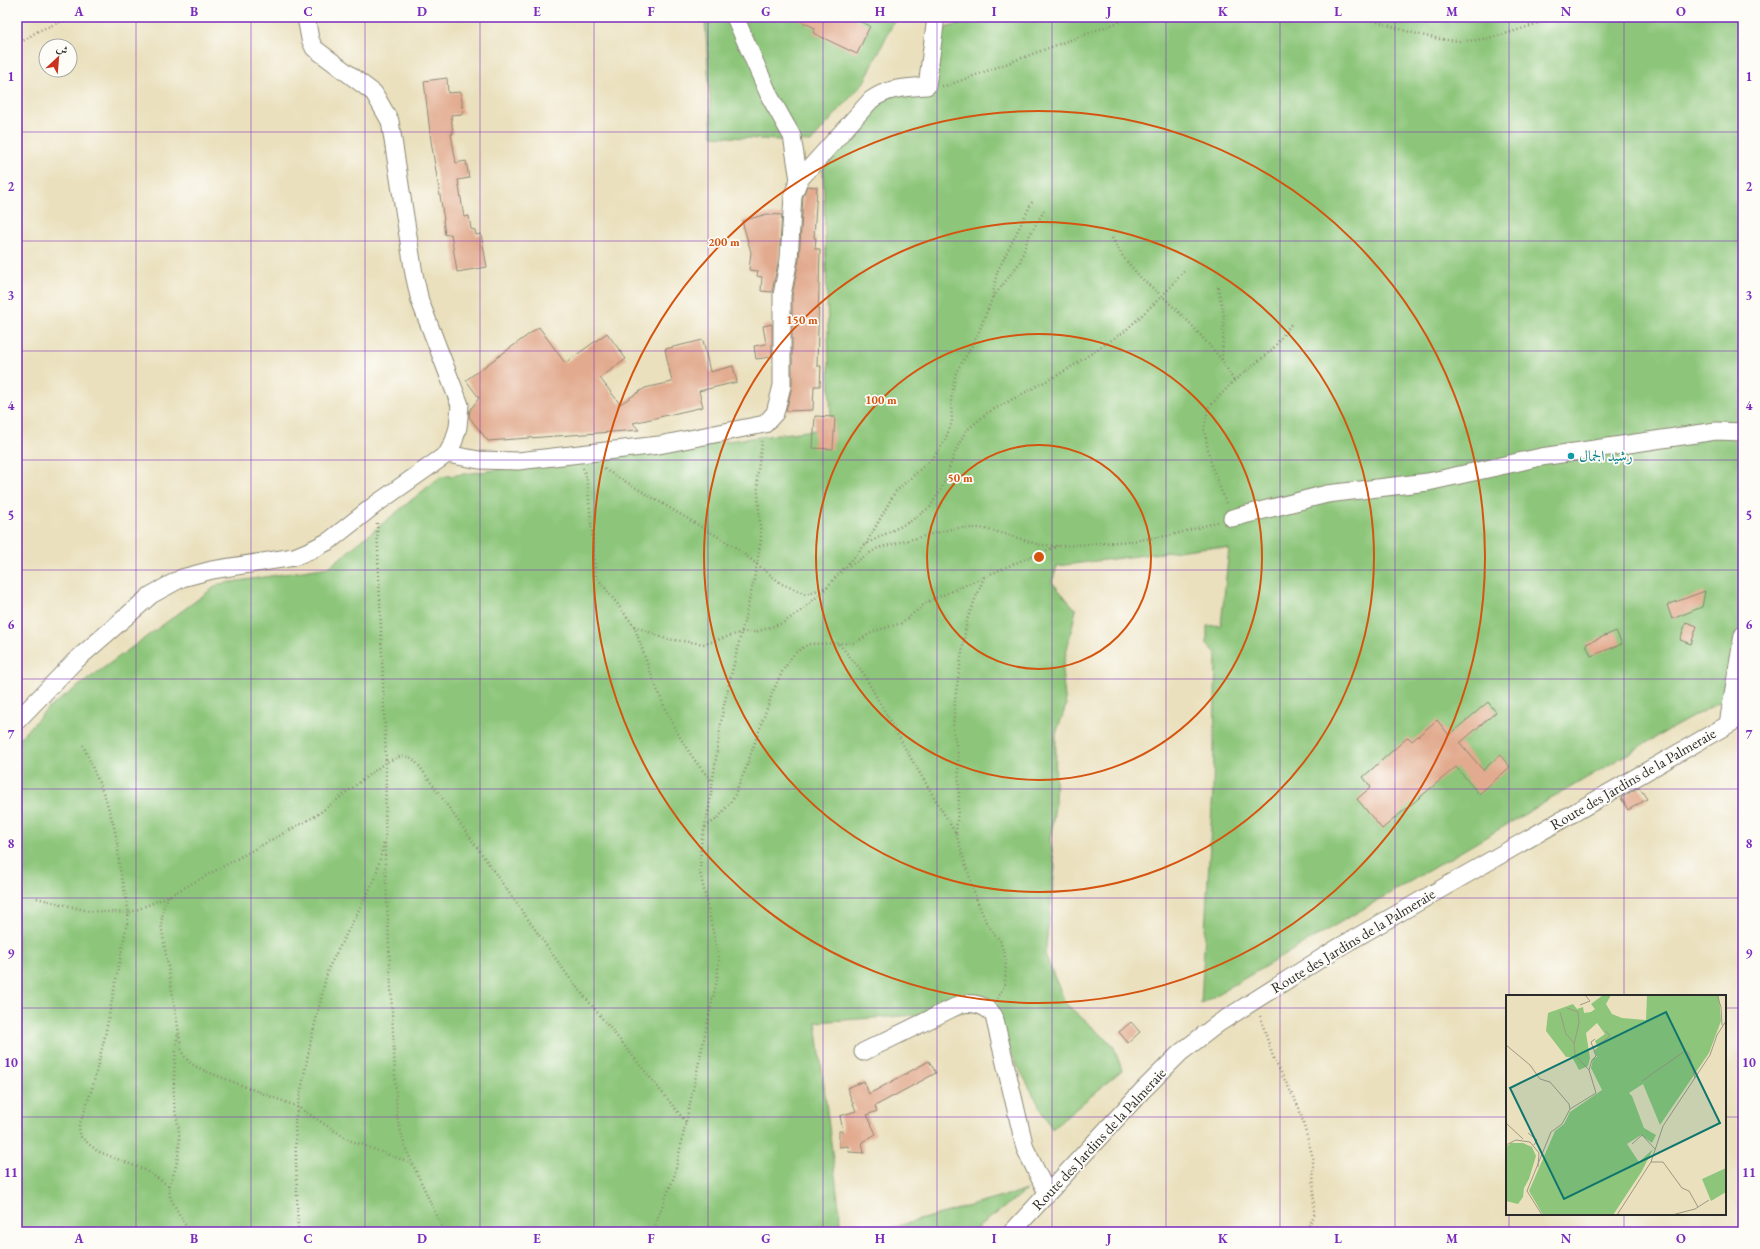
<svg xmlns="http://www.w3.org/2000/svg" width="1760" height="1249" font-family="'EB Garamond',Amiri,serif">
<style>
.green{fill:#8dc67a;stroke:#5c7852}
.building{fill:#e2ab8f}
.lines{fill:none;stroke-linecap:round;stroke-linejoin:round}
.minor-casing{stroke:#8a8674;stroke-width:19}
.path{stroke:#8a8674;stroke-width:2.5;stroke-dasharray:1 3;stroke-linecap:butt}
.minor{stroke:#fff;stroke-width:17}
.grid{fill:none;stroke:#7b2cbf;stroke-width:1;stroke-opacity:0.55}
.ring{fill:none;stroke:#d5540f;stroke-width:2}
.culture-dot{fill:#0f9aa8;stroke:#fdfcf7;stroke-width:1.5}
.labels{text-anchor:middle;stroke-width:3.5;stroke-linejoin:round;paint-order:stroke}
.culture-label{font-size:15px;fill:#0d838f;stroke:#fdfcf7;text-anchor:start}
.street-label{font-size:15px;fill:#2b2b2b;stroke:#fdfcf7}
.inset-road{fill:none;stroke:#9e9883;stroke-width:1}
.view{fill:#0f766e;fill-opacity:0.15;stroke:#0f766e;stroke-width:2}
.inset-edge{fill:none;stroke:#2b2b2b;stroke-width:2}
.centre{fill:#d5540f;stroke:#fdfcf7;stroke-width:2}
.ring-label{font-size:12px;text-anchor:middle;font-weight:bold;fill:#d5540f;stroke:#fdfcf7;stroke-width:3.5;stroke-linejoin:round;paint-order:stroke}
.neatline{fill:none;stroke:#7b2cbf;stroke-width:1.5}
.grid-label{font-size:13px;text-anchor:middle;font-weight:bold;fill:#7b2cbf}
</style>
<rect width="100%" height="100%" fill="#fdfcf7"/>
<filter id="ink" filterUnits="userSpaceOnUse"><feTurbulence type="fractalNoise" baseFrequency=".025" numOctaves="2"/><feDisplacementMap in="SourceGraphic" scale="8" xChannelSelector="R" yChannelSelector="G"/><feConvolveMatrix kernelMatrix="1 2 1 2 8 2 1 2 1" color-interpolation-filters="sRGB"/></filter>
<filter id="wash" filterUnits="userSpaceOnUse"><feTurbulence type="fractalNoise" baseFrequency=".012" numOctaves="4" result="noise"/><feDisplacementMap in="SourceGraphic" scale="16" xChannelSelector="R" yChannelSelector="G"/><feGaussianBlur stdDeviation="0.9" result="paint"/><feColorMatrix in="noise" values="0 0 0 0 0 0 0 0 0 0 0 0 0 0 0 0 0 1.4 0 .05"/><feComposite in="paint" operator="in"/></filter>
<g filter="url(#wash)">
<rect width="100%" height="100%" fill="#eae0bd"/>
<!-- green -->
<g class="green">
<path d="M705,17H896L864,82L811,142L712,136Z"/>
<path d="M985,17H1743V689L1665,732L1201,1004L1213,789L1216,653L1207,644V626L1221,625L1229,549L1209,547L1057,566L1052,582L1076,610L1062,671L1066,706L1056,734L1055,807L1050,840L1055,867L1045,955L1066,1004L1113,1045L1122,1070L1052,1129L987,1010L816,1022L842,1232H17V741L47,709L219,584L329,567L440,477L831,428L823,168L892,92L930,97V32Z"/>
<path d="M1027,1190L972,1232H876Z"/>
</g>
<g id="blocks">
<!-- building -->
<g class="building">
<path d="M793,17H851L870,26L857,54L813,33L815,28Z"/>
<path d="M447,78L448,93L461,92L463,114L451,115L453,134H451L456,163L466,161L469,178L458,180L464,217L469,216L471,229L475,230L476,235L481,234L487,267L457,272L451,234L445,235L443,220H444L431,141L424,81Z"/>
<path d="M807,186L817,187L814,238H816L815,249H820L817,366H821L820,386H814L813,410L786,411L792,386V296L799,260L803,197Z"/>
<path d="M767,214L782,215L779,258L772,292L761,291L762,277L757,276L758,271L749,270L751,252L742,221Z"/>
<path d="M772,324V357L756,359L754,346L766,344L763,326Z"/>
<path d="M539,327L565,363L607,333L626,359L600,378L620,404L645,388L672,382L665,349L703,340L710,372L733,366L737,382L699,391L703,407L633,423L639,430L488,441L469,417L470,410L479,398L466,380Z"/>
<path d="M815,416L835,417L833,449L813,448Z"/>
<path d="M1705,591L1702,607L1672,619L1667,605Z"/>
<path d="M1686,622L1697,626L1691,644L1680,640Z"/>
<path d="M1616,631L1622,644L1591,656L1586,644Z"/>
<path d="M1488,702L1496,712L1460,743L1483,770L1500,755L1510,767L1479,794L1456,767L1382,829L1357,799L1371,787L1363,777L1408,737L1412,741L1437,720L1449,735Z"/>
<path d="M1639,787L1647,799L1628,810L1621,798Z"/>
<path d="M1131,1022L1140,1032L1128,1043L1119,1032Z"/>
<path d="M929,1061L936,1073L875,1106L877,1111L867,1115L876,1134L862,1142L864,1153L849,1152L848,1146L839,1147V1131H843L840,1116L856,1111L847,1088L864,1081L869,1094Z"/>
</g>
</g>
</g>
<g filter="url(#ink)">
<use href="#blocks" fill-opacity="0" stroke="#8a8674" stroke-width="1"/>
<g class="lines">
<defs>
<g id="minor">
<path d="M735,17L770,97L792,136L799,180"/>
<path d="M447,454L479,460L518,461L659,445L765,424L775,413L782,386V295L789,259L793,195L799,180L871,100C889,87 906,88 927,86L936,17"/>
<path d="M1232,518L1327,494L1428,482L1541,457L1716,431L1743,432"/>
<path d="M17,721L74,662L151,595L182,578L212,570L294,557L311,550L329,541L376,504L447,454L454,441L458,427L460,405L420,301L414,274L390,121L374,93L314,48L310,39L306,17"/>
<path d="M1728,724L1743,635"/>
<path d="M863,1052L961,1004C973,1002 987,1005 994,1016L1025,1148L1047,1193"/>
<path d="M1012,1232L1142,1091L1180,1053L1219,1023L1336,949L1743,716"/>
</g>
</defs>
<!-- minor casing -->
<use href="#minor" class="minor-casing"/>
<!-- path -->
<g class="path">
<path d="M1362,17C1395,27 1427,40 1461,41C1493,41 1525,27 1556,17"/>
<path d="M17,45L38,31L72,17"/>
<path d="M942,86L949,85L1132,17"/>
<path d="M1032,202L997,272L992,299L1020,262L1028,238L1045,209"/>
<path d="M1112,238L1124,258L1141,278L1162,296L1189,322L1222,360"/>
<path d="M1218,287L1224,316L1222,360L1234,381"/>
<path d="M601,467L735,547L782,584L806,594L827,587"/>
<path d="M583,468L587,479L596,576L634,626L666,639L705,644L742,632H756L783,623L805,608L827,587L866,544L911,521L930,507L942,488L956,450L966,431L987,413L1065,371L1125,331L1162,296L1185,270"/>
<path d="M1226,503L1211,464L1204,429L1208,408L1234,381L1272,350L1292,323"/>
<path d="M377,523L386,762L385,861L397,1117L405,1147L444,1232"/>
<path d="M866,544L895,492L934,457L945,440L952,422L951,400L956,372L975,341L992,299"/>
<path d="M846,568L878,548L955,528H981L1009,535L1039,545L1061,546L1132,541L1172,535L1218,522"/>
<path d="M634,626C653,680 672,739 712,781"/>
<path d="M839,644L862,671L909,755L956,834L977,901L987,924L1000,941L1006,960L1005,984L997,999"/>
<path d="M705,827L718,818L733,799L746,768L773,691L783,670L794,654L808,644L854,643L875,631L902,623L927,602L1036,554L1058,546"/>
<path d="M956,833L959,796L958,754L953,730L955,699L967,620L984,577"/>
<path d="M169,896L164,905L161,924L182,1052C188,1063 194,1066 205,1071L298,1107L349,1140L411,1163"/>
<path d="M37,898L89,911L129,913L119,865L118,848L114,826L105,797L83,745"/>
<path d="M1260,1016L1273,1057L1299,1108L1313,1158L1314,1216L1305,1232"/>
<path d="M169,1186C177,1167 182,1146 178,1125C177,1117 174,1109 174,1101C173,1077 175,1056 178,1033"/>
<path d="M189,1232L170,1197L169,1186L145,1170L97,1151L80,1136L79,1126L92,1089L105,1036L129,913L169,896L317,815L386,762L402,756L412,758L420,767L568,976L686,1122"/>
<path d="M298,1232L295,1121L311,1040L328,969L375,879L384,843"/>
<path d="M652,1232L674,1177L717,979L719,959L700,872L701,844L709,807L723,709L754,580L761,540L757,478L762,441"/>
</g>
<!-- minor -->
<use href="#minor" class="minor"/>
</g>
</g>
<!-- grid -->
<path class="grid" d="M136,17V1232M251,17V1232M365,17V1232M480,17V1232M594,17V1232M708,17V1232M823,17V1232M937,17V1232M1052,17V1232M1166,17V1232M1280,17V1232M1395,17V1232M1509,17V996M1624,17V996M17,132H1743M17,241H1743M17,351H1743M17,460H1743M17,570H1743M17,679H1743M17,789H1743M17,898H1743M17,1008H1507M1725,1008H1743M17,1117H1507M1725,1117H1743M1509,1214V1232M1624,1214V1232"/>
<!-- distance rings -->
<g class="ring">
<circle cx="1039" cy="557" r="112"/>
<circle cx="1039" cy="557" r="223"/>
<circle cx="1039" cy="557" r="335"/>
<circle cx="1039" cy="557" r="446"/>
</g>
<!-- markers -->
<circle class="culture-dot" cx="1571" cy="456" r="4"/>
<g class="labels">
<!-- culture labels -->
<g class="culture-label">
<text x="1579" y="461">رشيد الجمال</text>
</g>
<!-- street labels -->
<g class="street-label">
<text transform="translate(1633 779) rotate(-30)" y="5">Route des Jardins de la Palmeraie</text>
<text transform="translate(1353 941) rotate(-31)" y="5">Route des Jardins de la Palmeraie</text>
<text transform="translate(1099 1139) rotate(-47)" y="5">Route des Jardins de la Palmeraie</text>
</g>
</g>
<!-- overview -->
<g transform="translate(1506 995)">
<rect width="220" height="220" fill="#eae0bd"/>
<path d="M97,0H105L100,9L106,19L116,23L140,25L141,0H213L215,26L203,58L154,130L137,89L123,98L126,101L138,133L150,140L146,148L135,140L121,149L133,167L147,154L136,176L107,220H37L23,196L49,136L58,129L64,117L96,95L85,73L87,63L91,62L88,56L92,52L89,46L99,39L91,28L80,38L84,63L82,71L73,75L66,62H60L40,36L42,18L67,9L71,14L77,12L78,18L85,17L89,14L85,9ZM5,148H17L26,152L30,161L23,184L18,193L17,202L12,209L0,206V152ZM220,173V197L205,206L196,184Z" fill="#8dc67a"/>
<path class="inset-road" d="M211,0L215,12L216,30M74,10L84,6L79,0M61,13L72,17L73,28L68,49L69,60L83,75M54,17L60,39L68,48M0,50L24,70L34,84L44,87L63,109L64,114M88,53L104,41L100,36M136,86L179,56L183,58L189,83M0,128L17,144M22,138L31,145L28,150M126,149L136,140L149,154M0,150L10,145L24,147L33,158L32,172M145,167H157L176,193L183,196L192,212M36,220L21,196L45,137L56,129L64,114L90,98L83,75L86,65L90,61L85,47L89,44M111,220L145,167L157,131L204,60L211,40L220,26M166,220L189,214L203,205"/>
<path class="view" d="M160,17L214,128L58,204L4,93Z"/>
<rect width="220" height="220" class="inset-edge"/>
</g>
<circle cx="1039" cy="557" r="6" class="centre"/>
<g class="ring-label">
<text x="724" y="246">200 m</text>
<text x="802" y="324">150 m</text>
<text x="881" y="404">100 m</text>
<text x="960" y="482">50 m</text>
</g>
<!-- margin -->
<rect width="1760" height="1249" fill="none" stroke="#fdfcf7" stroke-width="44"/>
<!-- north arrow -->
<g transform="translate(58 58) rotate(26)"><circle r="19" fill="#fdfcf7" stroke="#a9a8a5"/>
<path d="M0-3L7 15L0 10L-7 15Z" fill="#c8321e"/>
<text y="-6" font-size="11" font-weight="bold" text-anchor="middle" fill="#2b2b2b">ش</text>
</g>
<rect x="22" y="22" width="1716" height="1205" class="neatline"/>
<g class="grid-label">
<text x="79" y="16">A</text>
<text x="194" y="16">B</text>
<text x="308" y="16">C</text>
<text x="422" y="16">D</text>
<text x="537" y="16">E</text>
<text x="651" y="16">F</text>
<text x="766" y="16">G</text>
<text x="880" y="16">H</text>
<text x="994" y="16">I</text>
<text x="1109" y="16">J</text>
<text x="1223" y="16">K</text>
<text x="1338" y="16">L</text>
<text x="1452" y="16">M</text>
<text x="1566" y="16">N</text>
<text x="1681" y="16">O</text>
<text x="11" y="81">1</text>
<text x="1749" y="81">1</text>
<text x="11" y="191">2</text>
<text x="1749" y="191">2</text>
<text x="11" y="300">3</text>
<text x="1749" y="300">3</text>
<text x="11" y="410">4</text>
<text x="1749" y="410">4</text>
<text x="11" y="520">5</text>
<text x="1749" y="520">5</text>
<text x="11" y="629">6</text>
<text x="1749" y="629">6</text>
<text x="11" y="739">7</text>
<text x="1749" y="739">7</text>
<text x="11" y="848">8</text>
<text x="1749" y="848">8</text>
<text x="11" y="958">9</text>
<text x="1749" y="958">9</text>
<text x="11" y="1067">10</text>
<text x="1749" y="1067">10</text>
<text x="11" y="1177">11</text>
<text x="1749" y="1177">11</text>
<text x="79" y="1243">A</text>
<text x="194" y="1243">B</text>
<text x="308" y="1243">C</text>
<text x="422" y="1243">D</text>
<text x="537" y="1243">E</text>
<text x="651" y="1243">F</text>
<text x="766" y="1243">G</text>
<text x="880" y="1243">H</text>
<text x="994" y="1243">I</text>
<text x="1109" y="1243">J</text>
<text x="1223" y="1243">K</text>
<text x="1338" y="1243">L</text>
<text x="1452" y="1243">M</text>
<text x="1566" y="1243">N</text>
<text x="1681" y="1243">O</text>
</g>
</svg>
